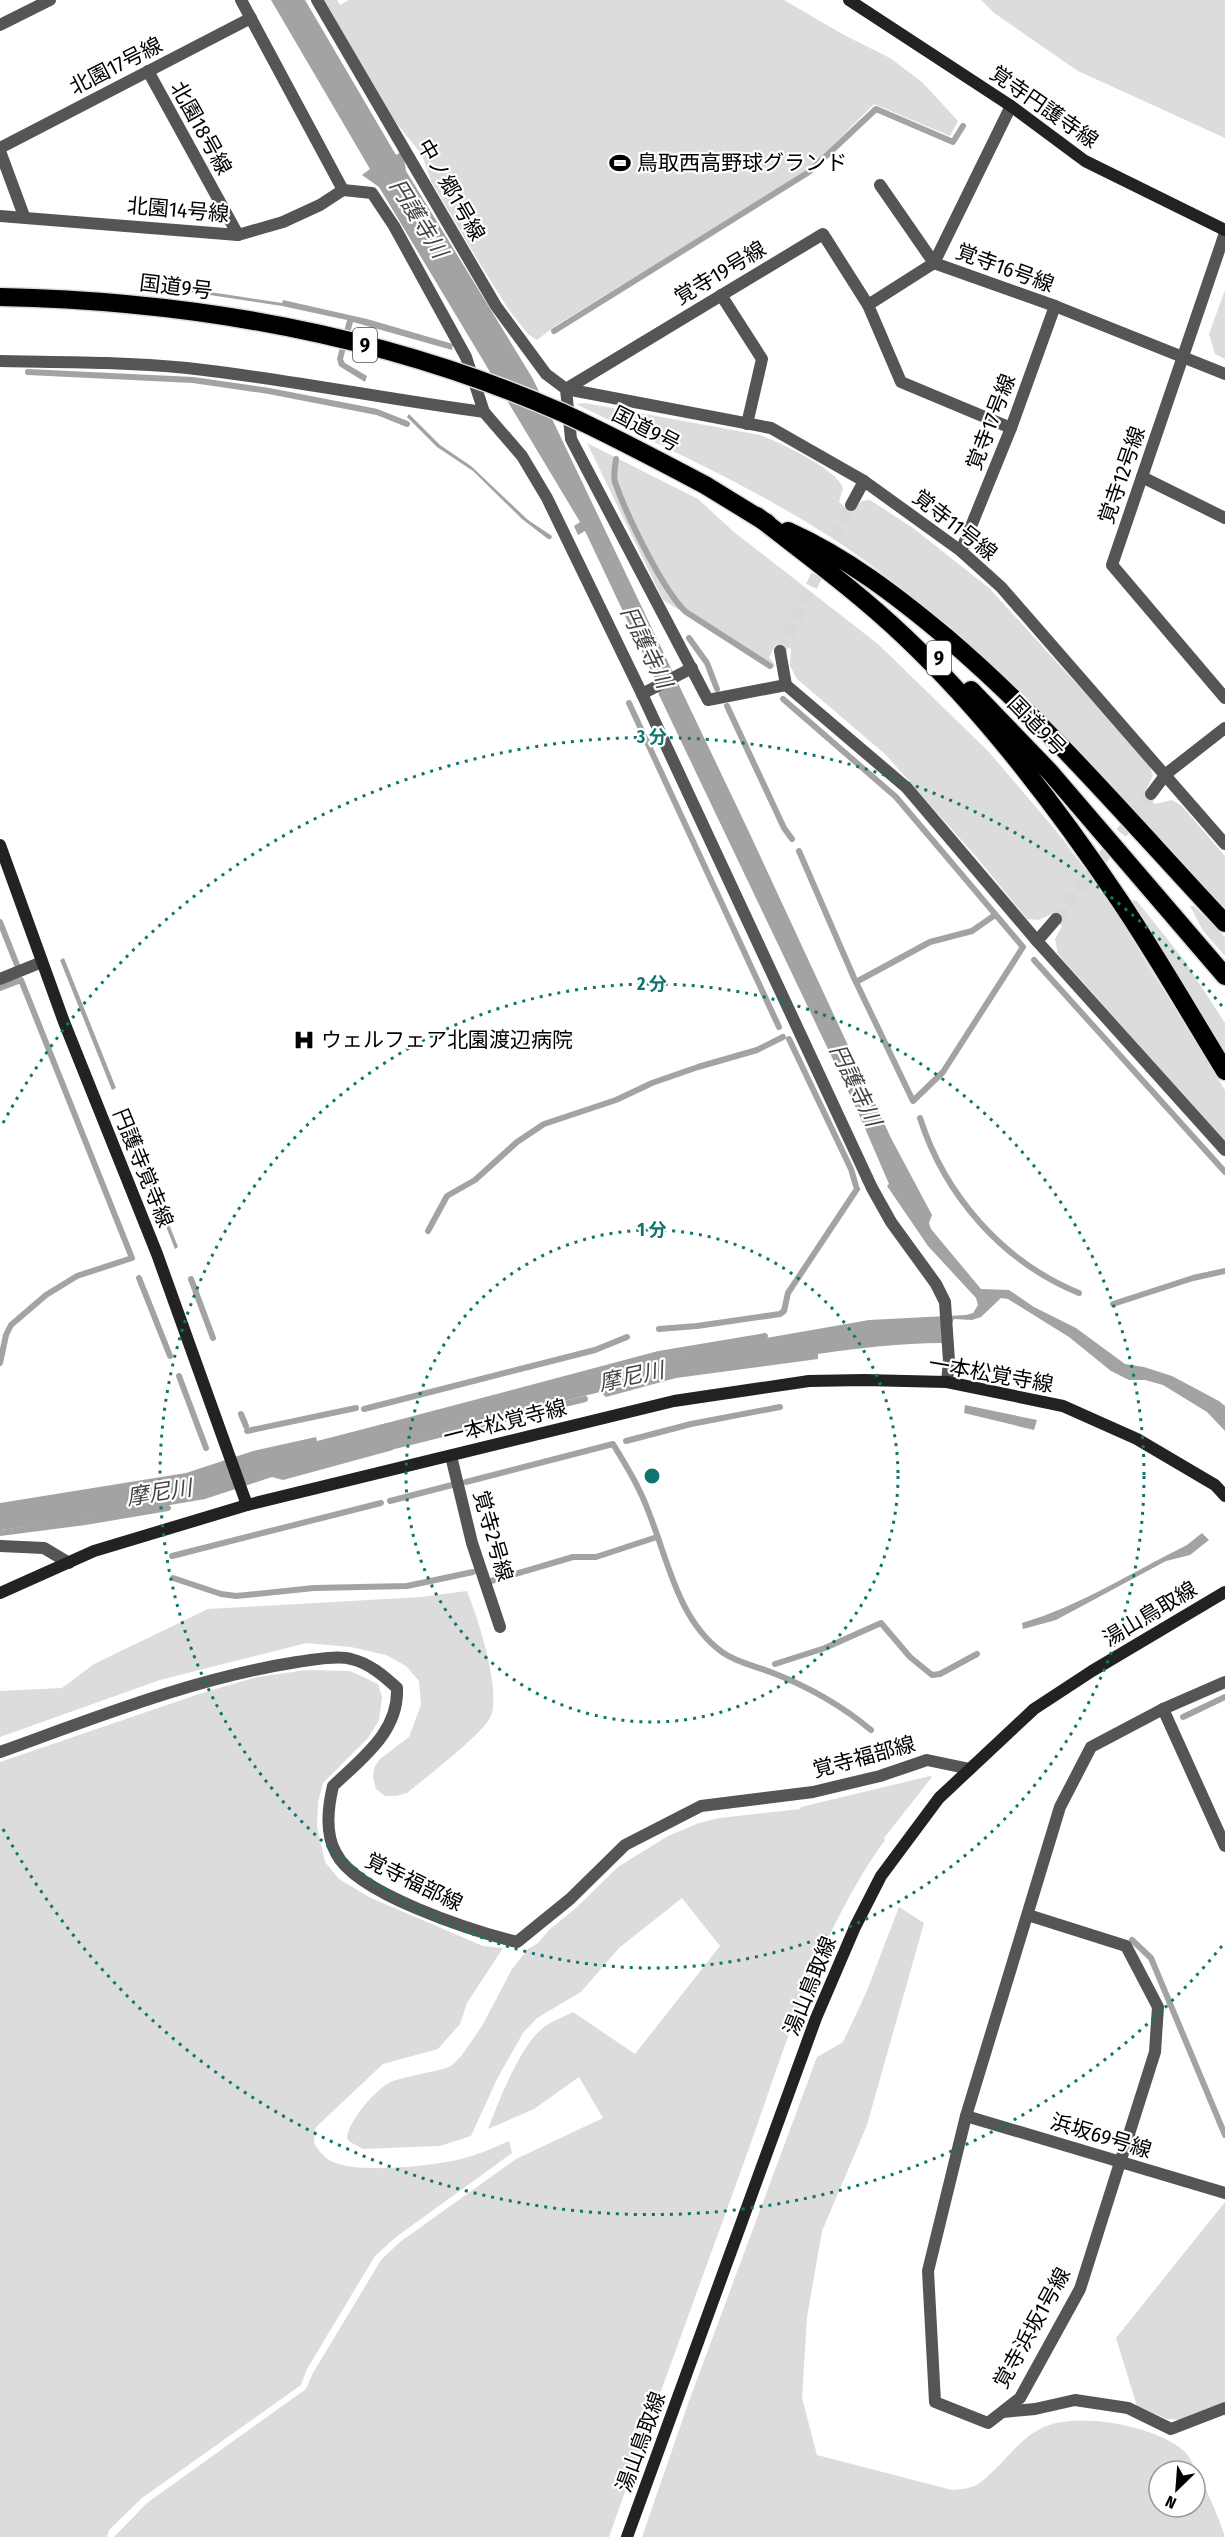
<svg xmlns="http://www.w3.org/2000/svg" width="1225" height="2537" font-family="'Fira Sans Condensed','Noto Sans JP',sans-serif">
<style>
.green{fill:#dcdcdc;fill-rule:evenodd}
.water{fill:#a3a3a3}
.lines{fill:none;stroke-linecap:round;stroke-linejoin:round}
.stream{stroke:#a3a3a3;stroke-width:6}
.street-tunnel{stroke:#d9d9d9;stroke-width:12;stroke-dasharray:12 6;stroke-linecap:butt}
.highway-casing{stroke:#dbdbdb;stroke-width:21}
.street{stroke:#555;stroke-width:12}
.secondary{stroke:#222;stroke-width:12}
.highway{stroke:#000;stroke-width:18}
.highway-bridge-casing{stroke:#dbdbdb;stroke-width:21;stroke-linecap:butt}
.highway-bridge{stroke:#000;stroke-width:18}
.ring{fill:none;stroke:#0f766e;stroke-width:3;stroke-dasharray:3 6}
.labels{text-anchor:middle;stroke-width:4.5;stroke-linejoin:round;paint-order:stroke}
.shield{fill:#fff;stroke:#4c4c4c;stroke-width:1.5}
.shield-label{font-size:20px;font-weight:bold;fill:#000}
.street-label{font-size:21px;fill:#000;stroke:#fff}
.poi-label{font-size:21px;fill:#000;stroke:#fff;text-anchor:start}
.water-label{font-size:22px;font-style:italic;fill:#444;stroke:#fff}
.centre{fill:#0f766e;stroke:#fff;stroke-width:3}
.ring-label{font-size:18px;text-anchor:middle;font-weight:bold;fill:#0f766e;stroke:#fff;stroke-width:4.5;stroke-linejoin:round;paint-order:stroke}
</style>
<rect width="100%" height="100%" fill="#fff"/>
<!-- green -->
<g class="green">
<path d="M322,0H337L340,5L349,0H784L844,35L890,58L922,82L958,121L950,136L874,104L807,171L555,326L537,340L528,334L509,310L477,259L431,181L422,155L386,110Z"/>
<path d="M981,0H1225V138L1078,71L994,13Z"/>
<path d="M1225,290V359L1215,354L1209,334Z"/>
<path d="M585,403L760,435C779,442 837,469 843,488L839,502L850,512L862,501L870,500L913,528L989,588L1148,762L1153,775L1145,793L1155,804L1172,800L1182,806L1225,856V910C1180,863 1138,813 1093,766C1026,693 951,624 871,565C781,499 676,453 576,404Z"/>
<path d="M587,443L698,499L734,532L878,644L989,752L1057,832L1107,898L1225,1090V1142L1058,954L1055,939L1062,926L1052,914L1039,920L1027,919L978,859L886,755L797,679L790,666L791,649L778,641L769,657L775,665L773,668L663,600Z"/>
<path d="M1133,900L1137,901L1184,960L1225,1023V1056L1132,902Z"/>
<path d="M1190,906H1194L1225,937V956L1203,931Z"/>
<path d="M467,1591C478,1618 501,1689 491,1716C484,1733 424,1779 407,1793L396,1796H385L376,1789L373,1777L374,1768L380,1759L409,1737L421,1705L419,1681L406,1666L386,1655L351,1647L306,1643L160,1680L0,1737V1691L62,1688L94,1664L208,1609L421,1597Z"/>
<path d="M307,1670L350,1671L378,1684L382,1697L379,1720L368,1738L323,1783L318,1802L317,1826L325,1862L339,1879L371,1898L483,1946L503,1948L467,2003L460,2024L438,2049L383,2064L315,2128L314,2143C319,2151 324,2158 333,2162C359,2174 433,2166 461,2159C477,2155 493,2148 509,2141L512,2153L396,2237L375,2256L307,2369L301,2385L142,2498L109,2530L107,2537H0V1762L202,1693L257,1677Z"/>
<path d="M930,1776L932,1777L884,1838L885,1840C818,1933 785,2047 747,2154C701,2281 654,2409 609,2537H114L147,2503L306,2389L313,2373L381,2260L400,2242L516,2159L603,2118L579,2077L534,2109L488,2129C499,2101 520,2045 544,2027C552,2021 564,2017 573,2012L635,2054L720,1946L682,1898L619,1948L581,1992L537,2018L523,2033L498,2077L471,2136L440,2146L363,2149L350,2142L347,2138C348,2121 377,2087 393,2081C409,2076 427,2073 443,2069L451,2066L462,2055L482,2026L512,1969L528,1949L538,1943L549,1930L576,1908L618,1867L668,1836L699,1823L719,1818L800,1809L801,1807Z"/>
<path d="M899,1907L924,1923L867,2125L822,2231L807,2317L802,2398L817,2455L952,2490C961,2489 970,2489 978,2484C1001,2468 1015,2442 1040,2429C1073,2410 1155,2425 1184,2451C1195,2461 1221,2521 1225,2537H642L689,2401L817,2057L843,2042L866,1993ZM1159,2471H1195V2507H1159Z"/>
<path d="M1225,2202V2403L1181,2420L1167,2419L1137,2406L1116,2338Z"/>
</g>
<!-- water -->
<g class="water">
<path d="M271,0H305L396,155L403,151L406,171L533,379L749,832L891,1138L932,1215L929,1223L931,1229L981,1289L1009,1290L1034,1307L1076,1328L1125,1364L1144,1367L1172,1376L1219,1401L1225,1406V1431L1207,1412L1163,1385L1145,1380H1129L1111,1371L1069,1337L1008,1299L1001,1298L981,1317L972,1320L954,1319L942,1343C901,1343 859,1348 818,1354V1359L676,1378L606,1397L600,1392L392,1444L393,1450L283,1480L272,1477L205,1499L77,1521L0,1530V1503L186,1473L253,1451L316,1437L317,1441L387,1423L388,1428L657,1357L869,1320L966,1315L973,1313L978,1305L976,1298L928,1246L887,1186L889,1184L858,1112L659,695L655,679L585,531L578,535L574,526L580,522L379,187L362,175L370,169Z"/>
<path d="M190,289L282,303L283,300L367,319L453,344L452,350L353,322L343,359L345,363L367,376L365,382L339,366L337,359L347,320L282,306L190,292Z"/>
<path d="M409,414L440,445L471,466L528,520L552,536L551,539H548L522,519L473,471L437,447L407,417Z"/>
<path d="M64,958L116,1088L112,1090L60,960Z"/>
<path d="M130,1125L178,1247L175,1249L126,1126Z"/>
<path d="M965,1405L1037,1420L1034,1430L964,1413Z"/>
<path d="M1202,1533L1209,1540L1190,1555L1166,1561L1056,1620L1023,1629L1022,1623C1080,1606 1132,1572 1187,1545Z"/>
</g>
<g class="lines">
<!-- stream -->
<g class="stream">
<path d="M554,331L809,172L876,109L953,142L963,126"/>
<path d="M28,372L193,380L269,391L377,412L407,424"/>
<path d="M627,427L632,413"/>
<path d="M616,459C615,467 613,475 615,482C626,514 663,591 686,612L770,666"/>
<path d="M689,638L707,663L717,689"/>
<path d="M783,699L896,797L1023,947L943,1072L913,1101L854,978L799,851"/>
<path d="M629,703L779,1027"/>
<path d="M727,706L784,828L792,839"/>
<path d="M0,922L17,965"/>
<path d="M1034,960L1225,1172"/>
<path d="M856,982L930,942L972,931L995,915"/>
<path d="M0,988L21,980L132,1258L77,1276L46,1295L11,1325L6,1335L0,1363"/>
<path d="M789,1039L851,1169L856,1186"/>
<path d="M920,1118C945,1196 1003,1262 1079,1293"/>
<path d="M428,1231L447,1196L475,1180L517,1142L544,1124L616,1100L652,1083L698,1067L757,1050L783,1037"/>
<path d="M139,1278L170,1356"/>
<path d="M191,1279L213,1338"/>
<path d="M1113,1304L1193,1278L1225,1271"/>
<path d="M659,1329L697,1326L780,1314L784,1311L788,1293L857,1189"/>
<path d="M179,1376L206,1448"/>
<path d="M364,1409L595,1350L627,1337"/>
<path d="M241,1414L246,1426"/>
<path d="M380,1428L659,1354L765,1336"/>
<path d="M247,1431L356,1408"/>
<path d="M626,1441L691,1424L780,1407"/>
<path d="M386,1448L585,1399"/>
<path d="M466,1482L613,1444C627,1467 640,1488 649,1513C668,1560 678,1620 722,1652C737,1663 756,1666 773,1673C809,1687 841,1705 871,1730"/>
<path d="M390,1501L452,1485"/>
<path d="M0,1533L85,1522L168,1508"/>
<path d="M172,1556L381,1503"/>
<path d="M173,1578L221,1594L236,1596L314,1588L407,1586L473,1572"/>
<path d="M491,1581L573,1557H596L657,1537"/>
<path d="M775,1664L825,1648L881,1623L910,1657L932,1675L940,1674L977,1654"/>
<path d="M1183,1717L1225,1697"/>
<path d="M1132,1940L1151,1958L1225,2135"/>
</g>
<!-- street-tunnel -->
<g class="street-tunnel">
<path d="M780,651L851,505"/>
<path d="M1056,919L1151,794"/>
</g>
<defs>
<g id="highway">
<path d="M705,485L767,523"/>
<path d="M757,516C807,555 859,593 905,637C984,712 1059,810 1120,901C1157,956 1190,1014 1225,1071"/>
<path d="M788,531C846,557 897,596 946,637C1048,724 1134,826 1225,923"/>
<path d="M971,690L1050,772L1225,976"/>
</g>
</defs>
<!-- highway casing -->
<use href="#highway" class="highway-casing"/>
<!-- street -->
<g class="street">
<path d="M317,0L496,306L546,374L566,389L771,428L864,481L961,551L1001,587L1225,844"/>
<path d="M0,25L50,0"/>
<path d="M148,71L238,235"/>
<path d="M1011,106L934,263L1055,306L1225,374"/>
<path d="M0,148L251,18"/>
<path d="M0,151L24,216"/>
<path d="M880,185L934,263L868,305L901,382L1011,428"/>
<path d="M343,190L372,193L394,226L466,357L484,412L522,456L547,498L642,694L872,1188L891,1222L936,1284L945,1302L949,1361L947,1382"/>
<path d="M0,216L238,235L283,222L320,205L343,190L241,0"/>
<path d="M1225,233L1112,565L1225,698"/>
<path d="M721,295L762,359L747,424"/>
<path d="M0,361C62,362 125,362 187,368C287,379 385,399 484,412"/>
<path d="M566,389L571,439L708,700L786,685"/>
<path d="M566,389L823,234L868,305"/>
<path d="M1142,477L1225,518"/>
<path d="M851,505L864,481"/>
<path d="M961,551L1011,428L1055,306"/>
<path d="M780,651L786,685L907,788L1037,941L1225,1150"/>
<path d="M642,694L692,668"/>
<path d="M1151,794L1166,774L1225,728"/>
<path d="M1037,941L1056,919"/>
<path d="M0,979L42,962"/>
<path d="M451,1456L472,1543L500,1627"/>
<path d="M0,1546L44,1548L69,1563"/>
<path d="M1163,1709L1225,1846"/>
<path d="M0,1752C97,1717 195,1678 297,1662C311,1660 338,1655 351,1659C369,1663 384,1676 397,1688C399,1732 362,1758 333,1786C328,1807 325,1834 336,1853C356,1894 473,1931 517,1942L570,1899L625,1845L701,1806L813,1792L880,1776L927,1760L970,1769"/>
<path d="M1028,1915L1126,1946L1158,2007L1155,2052L1080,2289L1020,2398L988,2423L935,2402L928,2271L966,2116L1060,1807L1091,1747L1163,1709L1225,1682"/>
<path d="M966,2116L1225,2193"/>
<path d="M1003,2412L1035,2409L1075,2400L1128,2408L1171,2429L1225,2408"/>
</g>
<!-- secondary -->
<g class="secondary">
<path d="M849,0L1011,106L1085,161L1225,230"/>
<path d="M0,845L64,1022L157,1254L247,1505"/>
<path d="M0,1593L94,1551L247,1505L674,1401L809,1381L864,1380L947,1382L1063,1406L1137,1439L1215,1485L1225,1496"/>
<path d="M627,2537L816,2018L855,1927L881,1876L939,1798L1034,1709L1092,1671L1225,1592"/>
</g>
<!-- highway -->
<use href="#highway" class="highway"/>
<defs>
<path id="highway-bridge" d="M0,297C192,301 386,335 563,413C611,435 658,460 705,485"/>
</defs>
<!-- highway-bridge casing -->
<use href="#highway-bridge" class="highway-bridge-casing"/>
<!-- highway-bridge -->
<use href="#highway-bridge" class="highway-bridge"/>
</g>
<!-- distance rings -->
<g class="ring">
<circle cx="652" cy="1476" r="246"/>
<circle cx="652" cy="1476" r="492"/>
<path d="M1222 1946A739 739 0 0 1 3 1829M3 1123A739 739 0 0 1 1222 1006"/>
</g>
<!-- icons -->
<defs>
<symbol id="stadium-bare" viewBox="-9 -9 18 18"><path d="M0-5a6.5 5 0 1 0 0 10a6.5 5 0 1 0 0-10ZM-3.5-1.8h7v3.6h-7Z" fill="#000" stroke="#fff" stroke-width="2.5" paint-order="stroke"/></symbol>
<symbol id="hospital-bare" viewBox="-9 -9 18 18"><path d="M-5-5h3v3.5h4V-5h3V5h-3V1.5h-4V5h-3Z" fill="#000" stroke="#fff" stroke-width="2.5" paint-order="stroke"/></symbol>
</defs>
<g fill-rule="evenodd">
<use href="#stadium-bare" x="605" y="148" width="30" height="30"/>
<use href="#hospital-bare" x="289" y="1025" width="30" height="30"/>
</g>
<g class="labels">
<!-- shield labels -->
<g class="shield">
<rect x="353" y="328" width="24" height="34" rx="4.5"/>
<rect x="927" y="641" width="24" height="34" rx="4.5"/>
</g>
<g class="shield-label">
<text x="365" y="352">9</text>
<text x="939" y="665">9</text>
</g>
<!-- street labels -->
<g class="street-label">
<text transform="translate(116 66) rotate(-27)" y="7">北園17号線</text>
<text transform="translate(1044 107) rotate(35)" y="7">覚寺円護寺線</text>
<text transform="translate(201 128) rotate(61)" y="7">北園18号線</text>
<text transform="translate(451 190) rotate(60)" y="7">中ノ郷1号線</text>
<text transform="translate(178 210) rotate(5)" y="7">北園14号線</text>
<text transform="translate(1005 268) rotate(20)" y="7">覚寺16号線</text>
<text transform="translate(720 273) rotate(-31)" y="7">覚寺19号線</text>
<text transform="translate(176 287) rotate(7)" y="7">国道9号</text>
<text transform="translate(991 422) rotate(-69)" y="7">覚寺17号線</text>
<text transform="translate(646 429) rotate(27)" y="7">国道9号</text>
<text transform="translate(1122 475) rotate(-71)" y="7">覚寺12号線</text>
<text transform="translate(955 525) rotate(38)" y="7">覚寺11号線</text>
<text transform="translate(1037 726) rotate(46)" y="7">国道9号</text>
<text transform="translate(143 1168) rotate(68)" y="7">円護寺覚寺線</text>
<text transform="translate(991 1374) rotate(10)" y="7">一本松覚寺線</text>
<text transform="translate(505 1422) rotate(-14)" y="7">一本松覚寺線</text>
<text transform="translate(493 1536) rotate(74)" y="7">覚寺2号線</text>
<text transform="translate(1150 1614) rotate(-31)" y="7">湯山鳥取線</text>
<text transform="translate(864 1757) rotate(-15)" y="7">覚寺福部線</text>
<text transform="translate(414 1882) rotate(26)" y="7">覚寺福部線</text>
<text transform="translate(810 1986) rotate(-68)" y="7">湯山鳥取線</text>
<text transform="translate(1101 2136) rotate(17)" y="7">浜坂69号線</text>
<text transform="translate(1032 2328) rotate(-61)" y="7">覚寺浜坂1号線</text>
<text transform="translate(641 2442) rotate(-70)" y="7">湯山鳥取線</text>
</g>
<!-- poi labels -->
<g class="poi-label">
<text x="637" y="170">鳥取西高野球グランド</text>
<text x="321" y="1047">ウェルフェア北園渡辺病院</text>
</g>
<!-- water labels -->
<g class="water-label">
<text transform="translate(419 218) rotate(58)" y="8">円護寺川</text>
<text transform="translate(647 647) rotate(64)" y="8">円護寺川</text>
<text transform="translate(856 1085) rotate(64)" y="8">円護寺川</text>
<text transform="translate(631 1376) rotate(-12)" y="8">摩尼川</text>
<text transform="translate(159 1492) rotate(-9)" y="8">摩尼川</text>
</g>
</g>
<circle cx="652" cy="1476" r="9" class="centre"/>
<g class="ring-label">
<text x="652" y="743">3 分</text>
<text x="652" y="990">2 分</text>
<text x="652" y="1236">1 分</text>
</g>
<!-- north arrow -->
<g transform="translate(1177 2489) rotate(205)"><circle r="28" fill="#ffffff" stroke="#999999" stroke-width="1.5"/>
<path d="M0-4.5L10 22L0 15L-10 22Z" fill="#000000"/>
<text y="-9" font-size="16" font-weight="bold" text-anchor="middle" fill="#000000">N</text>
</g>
</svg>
